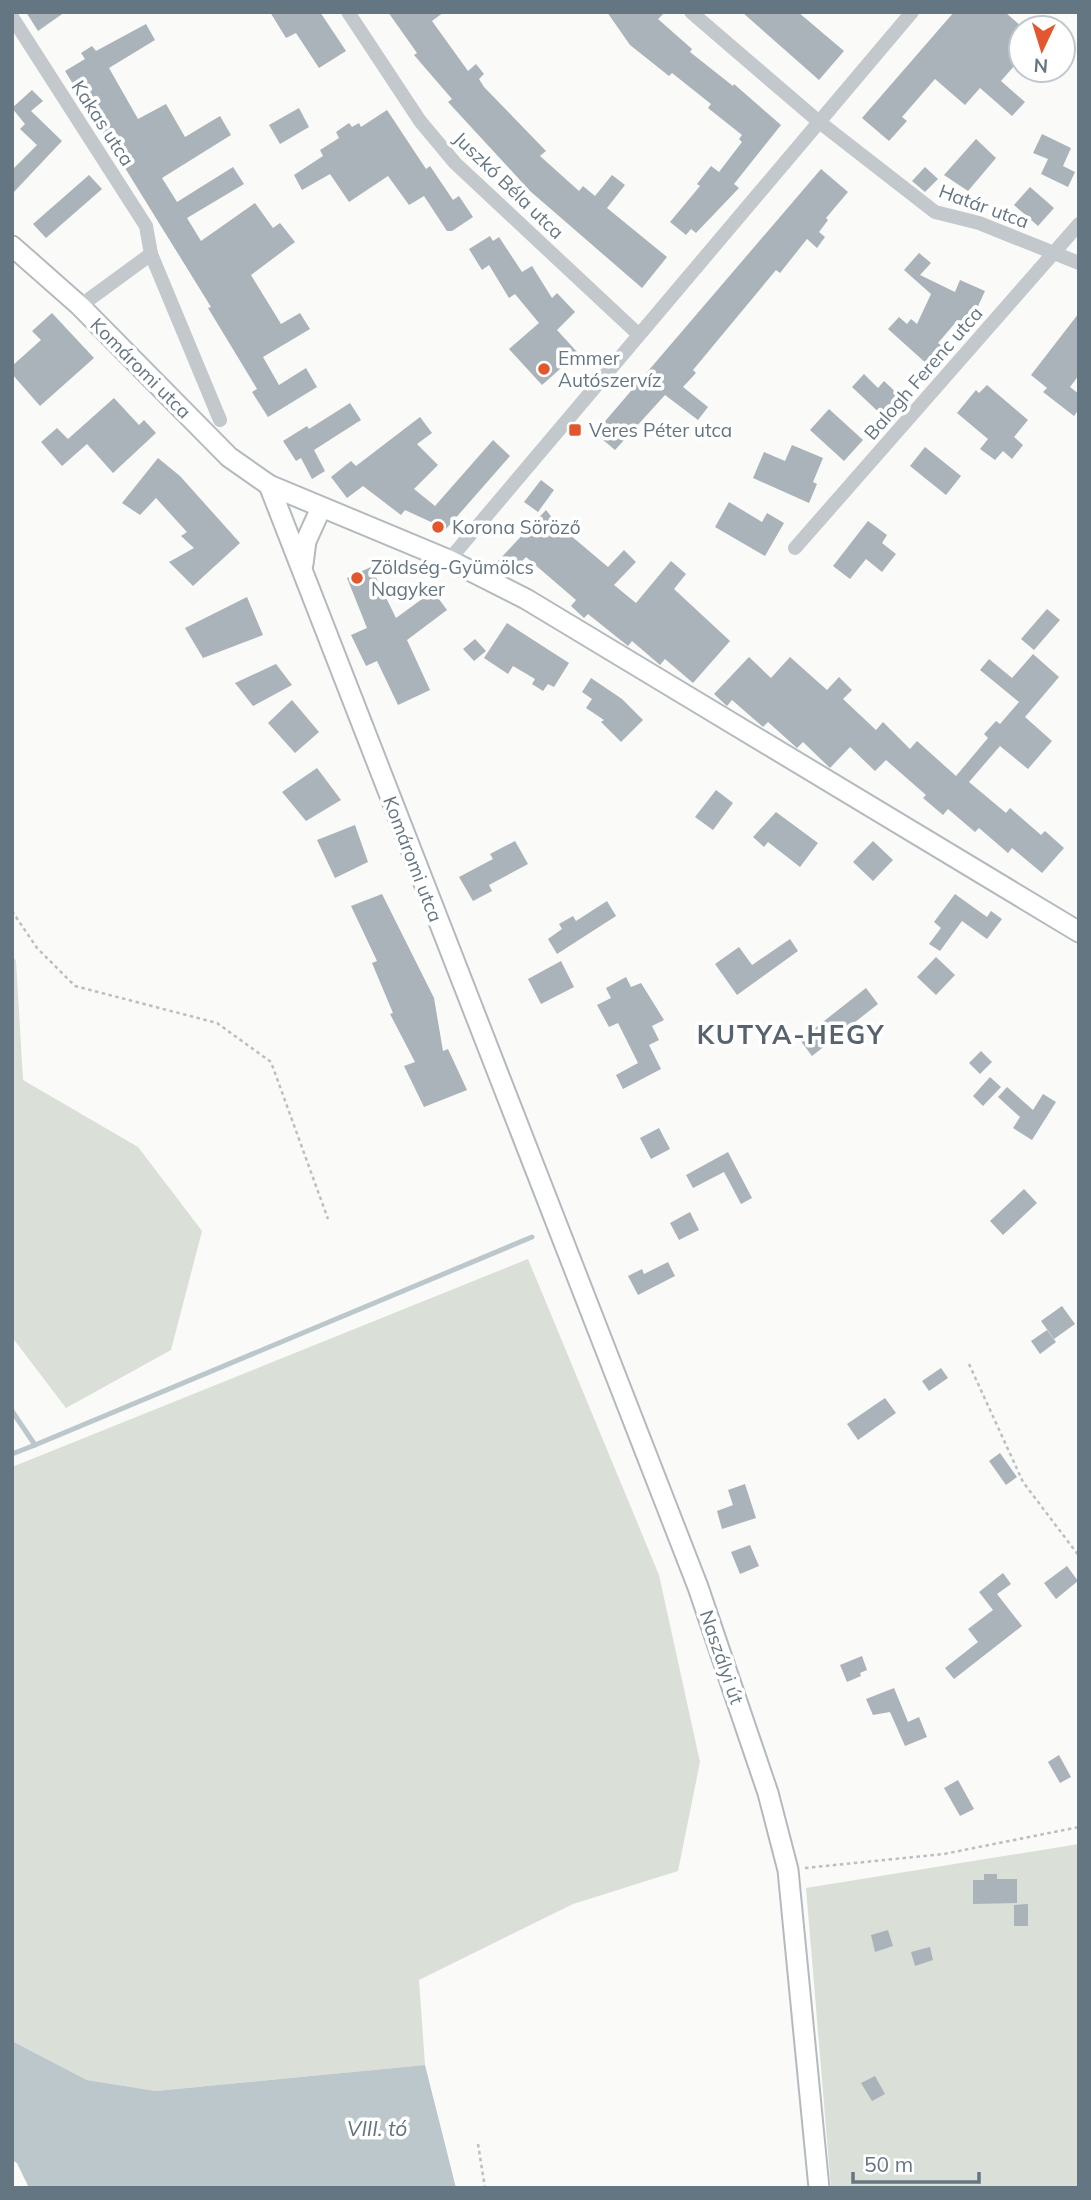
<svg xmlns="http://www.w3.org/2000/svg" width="1091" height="2200" font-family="Mulish,sans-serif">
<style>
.green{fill:#dadfd7}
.water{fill:#bbc7cb}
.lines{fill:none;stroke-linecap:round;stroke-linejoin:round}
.stream{stroke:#bbc7cb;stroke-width:5}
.building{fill:#aab3b9}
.secondary-casing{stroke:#b3babf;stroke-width:23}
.path{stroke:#bbbfc2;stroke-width:2.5;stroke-dasharray:3.5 3.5;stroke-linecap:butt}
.street{stroke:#c3c8cc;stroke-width:14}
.secondary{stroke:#fff;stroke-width:19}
.poi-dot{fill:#e4572e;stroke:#fff;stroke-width:2.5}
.labels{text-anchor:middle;stroke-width:7;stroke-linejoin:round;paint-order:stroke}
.street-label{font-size:19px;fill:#657683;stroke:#fff}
.poi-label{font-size:19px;fill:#657683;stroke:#fff;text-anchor:start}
.water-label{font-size:21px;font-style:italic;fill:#60757c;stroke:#fff}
.district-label{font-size:26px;font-weight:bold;letter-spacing:2px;fill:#57646e;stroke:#fff}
</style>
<rect width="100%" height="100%" fill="#fafaf8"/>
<!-- green -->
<g class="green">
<path d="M12,955L16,961L23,1080L138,1147L202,1231L171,1350L66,1408L12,1337Z"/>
<path d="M528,1259L659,1575L700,1762L678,1871L573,1904L419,1980L425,2065L156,2091L87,2080L12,2041V1467Z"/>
<path d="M1079,1844V2188H831L806,1888Z"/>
</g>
<!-- water -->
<path class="water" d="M12,2041L87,2080L156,2091L425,2065L456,2188H29L17,2163L12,2160Z"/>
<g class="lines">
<!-- stream -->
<g class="stream">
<path d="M12,1411L35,1445L12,1454"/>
<path d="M35,1445L532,1237"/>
</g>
</g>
<!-- building -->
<g class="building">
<path d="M26,12H65L38,31Z"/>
<path d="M270,12H320L346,51L319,68L296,33L286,38Z"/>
<path d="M388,12H444L432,21L468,71L476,64L484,74L479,79L484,87L546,151L540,156L579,191L583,186L595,196L612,175L625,185L607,208L667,257L642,288L530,191L448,102L452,99L414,55L417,53Z"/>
<path d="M607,12H665L658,19L692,49L690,52L733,86L734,84L781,125L734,184L739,188L696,233L691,229L686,235L670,222L700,186L697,184L711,166L719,172L742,142L739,139L742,135L708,108L711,104L672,73L669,76L630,45Z"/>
<path d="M742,12H798L844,51L819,80Z"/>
<path d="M954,12H1005L1021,26V58L1001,81L1025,102L1012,116L980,88L965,105L935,79L902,117L907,121L889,141L862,118Z"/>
<path d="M146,24L155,40L109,68L138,119L166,104L185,137L220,116L231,135L162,178L177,202L233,167L244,184L187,218L201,241L255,203L273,228L280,223L295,242L251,275L281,324L300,313L310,329L263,357L279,385L306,368L317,387L268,417L252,392L257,389L208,308L211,307L65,71L85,59L81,53L92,46L96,51Z"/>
<path d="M32,90L43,101L31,111L62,141L12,194V170L37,145L20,129L25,124L12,108Z"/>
<path d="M299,108L309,127L280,144L269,125Z"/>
<path d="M387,110L426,169L430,166L453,200L459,196L473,217L452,231H447L424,196L409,205L388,176L349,202L330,174L302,190L294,175L323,156L320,150L339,138L336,132L349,123L352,127L359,123L361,127Z"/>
<path d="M1042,134L1071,148L1063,166L1075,172L1068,187L1041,174L1048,159L1033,153Z"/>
<path d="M976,139L996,158L968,191L944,175Z"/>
<path d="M925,167L938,179L925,192L912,181Z"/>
<path d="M821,169L848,192L826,218L828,220L819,232L825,237L817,248L807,239L780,273L776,270L693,370L696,373L683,387L708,407L698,420L665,395L615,450L595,433Z"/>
<path d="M89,175L102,189L46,238L33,224Z"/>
<path d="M1030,187L1054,208L1038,226L1014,205Z"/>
<path d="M490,236L493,241L499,237L522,272L532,266L552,298L557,293L575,312L557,330L578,353L542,385L509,349L539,323L515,294L509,298L489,265L482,270L469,249Z"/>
<path d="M919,253L931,263L920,275L955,292L960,280L985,291L968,328L956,322L938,343L943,347L927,364L888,329L899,317L907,324L911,319L917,324L931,294L904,270Z"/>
<path d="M52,313L94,358L40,406L12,374V366L41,340L32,331Z"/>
<path d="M1079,313V375L1070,387L1079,394V409L1074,416L1043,392L1047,388L1031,375Z"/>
<path d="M864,374L878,388L884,381L905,401L887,420L852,387Z"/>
<path d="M987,385L1028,420L1014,437L1023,445L1012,459L1003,451L995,460L980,449L988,439L957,413L976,390L979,393Z"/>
<path d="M114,398L139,425L144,420L156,433L113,473L87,444L62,466L41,442L57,428L68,439Z"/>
<path d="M350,403L361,420L314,450L325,471L312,479L301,458L296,461L283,441L307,426L309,429Z"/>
<path d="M829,409L863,440L844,461L810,430Z"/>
<path d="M420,417L432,433L417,444L438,465L414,489L435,506L493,440L510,456L446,529L405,510L401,515L363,486L347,498L331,477L351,461L356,466Z"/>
<path d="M792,445L823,458L813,482L817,484L809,503L753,478L764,452L785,461Z"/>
<path d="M925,447L961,476L946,495L910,466Z"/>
<path d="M158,458L180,476L240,543L193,586L169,562L194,548L181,536L187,532L156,498L140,515L122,503Z"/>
<path d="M541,480L554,490L538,512L524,502Z"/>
<path d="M729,502L762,522L767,513L784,523L765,556L715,527Z"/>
<path d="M546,510L557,524L608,567L624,550L636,562L614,585L636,603L671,561L686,574L674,589L730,641L693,683L665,659L660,665L632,641L628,646L588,614L584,618L571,606L576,600L526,557L510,574L497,562Z"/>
<path d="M868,521L887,535L882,543L896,554L882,572L866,559L850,579L833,566Z"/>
<path d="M371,567L396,618L433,591L447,610L407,640L430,690L398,705L377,661L366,666L351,635L367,628L347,578Z"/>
<path d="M247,597L263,635L203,658L185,628Z"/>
<path d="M1047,609L1060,620L1034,650L1021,639Z"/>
<path d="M507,623L569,663L554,687L548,684L543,691L532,684L535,679L513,666L508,674L484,658Z"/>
<path d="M475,639L486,651L474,661L463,649Z"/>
<path d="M1033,654L1059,677L1025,717L1052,741L1028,769L1000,746L969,782L1006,813L1010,808L1041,835L1045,831L1064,848L1042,873L1012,848L1008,853L979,828L975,832L948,809L943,815L923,798L926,795L886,760L875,771L850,747L830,768L803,742L797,748L768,722L763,727L732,700L727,706L714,694L749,657L771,678L790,657L827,690L839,677L852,690L843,699L876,730L883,722L910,749L917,741L956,776L988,738L984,734L996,721L1000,724L1019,702L980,670L989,659L1012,678Z"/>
<path d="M276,664L292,685L253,706L235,683Z"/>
<path d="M591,678L622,699L643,720L621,742L601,722L604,720L586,708L592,699L582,692Z"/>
<path d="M292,700L319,732L295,753L268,723Z"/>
<path d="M317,768L341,800L306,821L282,792Z"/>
<path d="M716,790L733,803L713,830L695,817Z"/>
<path d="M776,812L818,843L800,867L768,842L764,847L753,837Z"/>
<path d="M355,825L368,862L335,878L317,840Z"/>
<path d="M515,841L528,864L489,885L492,891L473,901L459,877L493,859L490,854Z"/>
<path d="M873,841L893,860L873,881L853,862Z"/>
<path d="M382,894L434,998L443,1051L448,1049L467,1090L424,1107L404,1066L415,1062L390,1014L393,1013L372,963L377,961L351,906Z"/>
<path d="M955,894L987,917L991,911L1002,919L987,939L962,921L940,951L929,944L941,928L934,922Z"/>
<path d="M607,901L616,916L557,954L548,939L562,929L559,924L573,916L576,921Z"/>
<path d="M790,939L798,951L737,995L715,964L739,947L752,965Z"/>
<path d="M936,957L955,975L936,995L917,977Z"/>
<path d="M561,961L574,987L541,1004L528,979Z"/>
<path d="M626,977L631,987L641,983L664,1020L652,1026L659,1040L649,1045L661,1069L623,1089L616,1075L638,1063L618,1023L609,1027L597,1005L611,998L606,988Z"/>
<path d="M866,988L878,1004L812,1056L800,1040Z"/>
<path d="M981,1051L992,1062L980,1074L969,1063Z"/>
<path d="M990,1077L1001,1087L983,1106L973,1096Z"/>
<path d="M1007,1087L1033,1110L1043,1094L1056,1102L1032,1140L1013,1128L1020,1117L998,1097Z"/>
<path d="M659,1128L670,1149L651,1159L640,1138Z"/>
<path d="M728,1152L752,1198L741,1204L724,1172L693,1188L686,1175Z"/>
<path d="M1024,1189L1037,1203L1003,1235L990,1221Z"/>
<path d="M690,1212L699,1230L679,1240L670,1223Z"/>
<path d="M668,1262L675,1276L638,1295L628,1276L642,1269L644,1274Z"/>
<path d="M1062,1306L1075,1324L1054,1339L1041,1321Z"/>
<path d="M1047,1330L1056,1342L1040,1354L1031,1341Z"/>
<path d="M941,1368L948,1378L929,1391L922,1381Z"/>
<path d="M885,1398L896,1413L858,1440L847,1424Z"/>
<path d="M1000,1453L1017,1477L1006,1485L989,1461Z"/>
<path d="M745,1484L756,1518L722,1529L717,1511L733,1505L728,1490Z"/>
<path d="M750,1545L759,1566L740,1574L731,1552Z"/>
<path d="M1067,1566L1078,1581L1056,1599L1044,1583Z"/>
<path d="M1003,1573L1011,1584L997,1594L1022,1626L954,1679L945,1668L978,1642L968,1629L993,1610L979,1592Z"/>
<path d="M862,1656L867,1670L860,1673L861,1676L847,1682L840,1665Z"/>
<path d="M894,1688L908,1722L919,1717L927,1737L905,1746L890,1712L873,1715L866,1699Z"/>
<path d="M1059,1755L1071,1777L1060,1783L1048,1762Z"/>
<path d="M958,1780L974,1809L960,1816L944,1788Z"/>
<path d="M984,1874H997V1879H1017V1903L973,1904V1880H984Z"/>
<path d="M1028,1904V1926H1014V1905Z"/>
<path d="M888,1930L893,1946L875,1952L871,1935Z"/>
<path d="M930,1947L933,1960L915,1966L911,1952Z"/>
<path d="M875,2076L885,2094L872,2101L861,2083Z"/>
</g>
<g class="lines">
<defs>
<g id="secondary">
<path d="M12,246L80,306L229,457L269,485L449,560L526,599L1079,932"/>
<path d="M269,485L698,1587L768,1793L788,1870L819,2188"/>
<path d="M303,564L306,541L321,508"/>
</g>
</defs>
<!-- secondary casing -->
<use href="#secondary" class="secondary-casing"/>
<!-- path -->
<g class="path">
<path d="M12,911L37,948L75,986L217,1023L271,1062L328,1219"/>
<path d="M969,1364L1023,1482L1079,1556"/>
<path d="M805,1868L944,1854L1079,1827"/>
<path d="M478,2144L485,2188"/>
</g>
<!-- street -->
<g class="street">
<path d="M348,12L420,121L455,163L638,334"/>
<path d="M691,12L818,121L935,212L979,223L1079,263"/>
<path d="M12,17L146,226L151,254L80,306"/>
<path d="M151,254L220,420"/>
<path d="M795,548L1079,224"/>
<path d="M449,560L912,12"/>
</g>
<!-- secondary -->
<use href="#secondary" class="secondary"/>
</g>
<!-- markers -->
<g class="poi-dot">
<circle cx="544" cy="369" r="7"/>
<rect x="568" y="423" width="14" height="14" rx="3.5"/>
<circle cx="438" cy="527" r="7"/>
<circle cx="357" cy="578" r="7"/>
</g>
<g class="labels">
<!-- street labels -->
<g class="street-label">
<text transform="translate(103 123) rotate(57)" y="7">Kakas utca</text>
<text transform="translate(509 185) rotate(44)" y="7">Juszkó Béla utca</text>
<text transform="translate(984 206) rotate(20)" y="7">Határ utca</text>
<text transform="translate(141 368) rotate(45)" y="7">Komáromi utca</text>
<text transform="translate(923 373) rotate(-49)" y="7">Balogh Ferenc utca</text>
<text transform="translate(413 859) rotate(69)" y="7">Komáromi utca</text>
<text transform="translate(722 1657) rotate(71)" y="7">Naszályi út</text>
</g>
<!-- poi labels -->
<g class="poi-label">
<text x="558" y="365">Emmer<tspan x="558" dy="22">Autószervíz</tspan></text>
<text x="589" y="437">Veres Péter utca</text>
<text x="452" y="534">Korona Söröző</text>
<text x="371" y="574">Zöldség-Gyümölcs<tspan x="371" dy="22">Nagyker</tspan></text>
</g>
<!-- water labels -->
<g class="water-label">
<text x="377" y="2136">VIII. tó</text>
</g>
<!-- district labels -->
<g class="district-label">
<text x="791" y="1044">KUTYA-HEGY</text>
</g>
</g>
<!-- border -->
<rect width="1091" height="2200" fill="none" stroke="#657683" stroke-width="28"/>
<!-- north arrow -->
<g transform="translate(1042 49) rotate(184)"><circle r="33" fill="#ffffff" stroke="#c1c8cd" stroke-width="2"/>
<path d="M0-5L12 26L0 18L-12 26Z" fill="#e4572e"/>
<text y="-10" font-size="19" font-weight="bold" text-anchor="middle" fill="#657683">N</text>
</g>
<!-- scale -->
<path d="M853 2172v10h126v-10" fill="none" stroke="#657683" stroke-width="3.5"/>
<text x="864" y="2172" font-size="21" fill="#657683" stroke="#ffffff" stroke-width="5" paint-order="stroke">50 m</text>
</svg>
